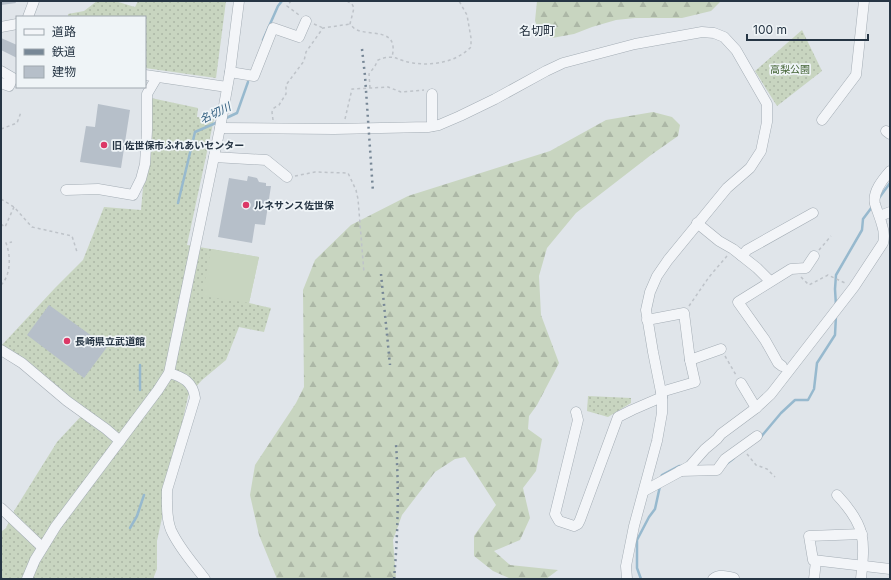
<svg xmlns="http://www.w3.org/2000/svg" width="891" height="580" font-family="Inter,'Noto Sans JP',sans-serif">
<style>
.grass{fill:url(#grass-dots)}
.forest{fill:url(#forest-firs)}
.garden{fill:#c8d5c0}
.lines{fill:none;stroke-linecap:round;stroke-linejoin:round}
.stream{stroke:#97b9ce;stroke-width:2.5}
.building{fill:#b6bfc9}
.minor-casing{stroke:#a4adb5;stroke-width:11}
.path{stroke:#bec3c9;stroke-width:1.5;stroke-dasharray:3 3;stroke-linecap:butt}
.minor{stroke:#f3f5f8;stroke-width:10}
.rail{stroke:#778796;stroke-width:2.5;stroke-dasharray:2 4;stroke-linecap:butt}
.poi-dot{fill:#dc3867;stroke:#eff4f7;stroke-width:1.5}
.labels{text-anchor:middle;stroke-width:3.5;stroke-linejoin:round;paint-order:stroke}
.park-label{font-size:10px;fill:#416132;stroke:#eff4f7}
.poi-label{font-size:10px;font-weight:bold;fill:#263544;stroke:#eff4f7;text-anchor:start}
.water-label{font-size:11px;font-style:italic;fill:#2c5a7c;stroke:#eff4f7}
.quarter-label{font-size:12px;fill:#192634;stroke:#eff4f7}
</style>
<defs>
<pattern id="grass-dots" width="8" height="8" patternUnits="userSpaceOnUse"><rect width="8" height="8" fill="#c8d5c0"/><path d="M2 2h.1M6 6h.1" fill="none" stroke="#acb7a6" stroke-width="1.8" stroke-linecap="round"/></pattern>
<pattern id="forest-firs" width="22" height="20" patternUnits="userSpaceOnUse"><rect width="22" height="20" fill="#c8d5c0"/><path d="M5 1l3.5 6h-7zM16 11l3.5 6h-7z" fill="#acb7a6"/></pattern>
</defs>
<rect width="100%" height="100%" fill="#e0e5ea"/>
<!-- grass -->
<g class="grass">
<path d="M97,1H115L135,7L138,1H226L216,78L145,68V17H68V14L84,11Z"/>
<path d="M802,30L822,71L777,106L755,71Z"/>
<path d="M151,98L198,108L197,117L214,119L187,245L259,257L249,303L271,308L264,332L239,327L226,360L202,380L188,396L157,541V569L153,579H1V532L6,528L14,511L57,442L84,413L1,346L55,288L83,260L104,207L141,210Z"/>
<path d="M588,396L631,398V403L608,417L587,411Z"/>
</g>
<!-- forest -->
<g class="forest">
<path d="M537,1H721L711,11L682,18H635L616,20L592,27L574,34L552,38L540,33L535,21Z"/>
<path d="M653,112L672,117L680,125L678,136L651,155L576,213L547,248L539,276L541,315L559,363L537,405L529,416L528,429L542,439L536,471L523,488L530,518L520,540L494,551L510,565L558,570L546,579H511L493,571L474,556V536L496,505L465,457L455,459L435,472L402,515L393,540L396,579H277L259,535L250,495L255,465L296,403L304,387L303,290L315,260L351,225L408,196L550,151L606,120Z"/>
</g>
<!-- garden -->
<path class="garden" d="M211,249L259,257L249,303L202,296Z"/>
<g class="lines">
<!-- stream -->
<g class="stream">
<path d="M263,40L278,6L282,1"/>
<path d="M224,119L237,113L248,82"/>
<path d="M879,198L890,183"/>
<path d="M178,203L195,132L218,122"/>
<path d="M836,306L835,289L836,275L862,230L863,219L872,207"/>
<path d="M140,390V365"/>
<path d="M760,438L781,413L795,400H808L814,389L817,363L835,335L836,315"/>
<path d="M725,465L734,458"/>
<path d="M661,477L662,475L679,466H682"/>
<path d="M130,528L137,516L144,495"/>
<path d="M641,579L637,568V540L649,517L655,509L660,486"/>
</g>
</g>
<!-- building -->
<g class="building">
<path d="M1,1H15L16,3L1,5Z"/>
<path d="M1,38L17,45V58L1,50Z"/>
<path d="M98,104L130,110L121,168L80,162L86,126L95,127Z"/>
<path d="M248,176L257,178L259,182L266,183V186H271L265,225L255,224L252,243L218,237L229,178L247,181Z"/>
<path d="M49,305L107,347L84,378L27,335Z"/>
</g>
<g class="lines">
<defs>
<g id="minor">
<path d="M28,17L34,1"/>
<path d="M1,27L17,24"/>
<path d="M1,71L13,78L9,86L1,83"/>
<path d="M230,72L254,76L273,28L299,37L306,21"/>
<path d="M145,75L227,87"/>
<path d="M822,120L856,75L864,1"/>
<path d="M432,126V94"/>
<path d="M220,128L334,129L428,127L439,125L460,116L495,99L546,71L563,63L635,44L702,32L714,33L724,37L736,50L767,104V122L761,151L750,168L727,188L668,260L657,276L650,292L646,310L653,352L662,397V413L657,441L634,526L626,566L627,579"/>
<path d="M886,131L890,134"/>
<path d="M214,157L266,160L287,177"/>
<path d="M66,190L98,189L133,195L141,179L145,164L147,131V94L157,77"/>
<path d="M880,216L890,212"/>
<path d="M697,223L719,241L733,249L757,268L770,281"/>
<path d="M742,256L747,250L813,213"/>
<path d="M647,320L684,313L690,360L695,382L661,392"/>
<path d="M1,350L22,363L67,401L106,429L120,441"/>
<path d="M690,360L721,349"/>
<path d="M782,366L778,363L765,340L738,302L791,269L806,268L814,256"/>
<path d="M169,373C183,377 193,382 195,398L167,490C167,503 166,518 171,530C179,548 193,563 205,579"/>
<path d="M741,383L756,408"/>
<path d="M576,412L578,420L555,514L559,521L574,526L578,524L580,520L618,417L632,410L662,397"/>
<path d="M680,471L717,470L725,459L757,436"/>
<path d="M644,491L690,466L705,449L717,439L721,434L756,408L771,394L854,287L883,243C885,236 884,231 882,225C880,217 877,211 875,204C872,192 883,179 890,171"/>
<path d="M837,495C866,526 865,539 861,579"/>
<path d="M1,508L42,547"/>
<path d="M862,534L809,536L813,560L890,569"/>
<path d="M27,579L35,560L56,526L158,390L169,373L220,128L230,72L239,1"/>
<path d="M713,579C719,574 727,576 734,578L733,579"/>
<path d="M814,579L816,561"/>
</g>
</defs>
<!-- minor casing -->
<use href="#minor" class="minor-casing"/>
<!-- path -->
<g class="path">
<path d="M291,1L287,6L299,15"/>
<path d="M347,1L352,4L354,8L350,24C352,26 354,29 357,30C372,36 399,28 392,57"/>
<path d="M314,24L323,28"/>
<path d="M370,88L369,74L375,66L378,60C395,53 397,61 413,63C434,66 456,62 471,47V38L467,15L459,1"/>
<path d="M345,119L352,89L388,87L401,92L424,90"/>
<path d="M273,120L272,112L274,108L279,105L286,94V85L304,61L306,52L323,28L350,24"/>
<path d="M1,129L17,123L21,112"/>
<path d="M295,176L315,172L348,173L356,190L358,199L364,273"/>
<path d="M1,199L14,207L32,227L72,236L77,252"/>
<path d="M1,224L5,227L14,207"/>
<path d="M819,250L831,236"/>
<path d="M801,277L809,285L828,275L847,284"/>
<path d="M1,285C11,275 11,256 6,243L12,242"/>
<path d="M689,306L709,277L727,256"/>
<path d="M725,356L736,375"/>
<path d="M747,454L756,465L767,469L775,477"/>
</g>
<!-- minor -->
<use href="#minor" class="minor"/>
<!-- rail -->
<g class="rail">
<path d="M362,49L365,76L373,192"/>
<path d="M381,274L390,365"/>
<path d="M394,579C398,534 399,489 396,444"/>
</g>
</g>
<!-- markers -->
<g class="poi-dot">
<circle cx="104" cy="145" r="4"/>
<circle cx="246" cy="205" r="4"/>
<circle cx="67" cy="341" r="4"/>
</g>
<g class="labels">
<!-- park labels -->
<g class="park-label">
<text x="790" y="73">高梨公園</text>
</g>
<!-- poi labels -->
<g class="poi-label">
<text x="112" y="149">旧 佐世保市ふれあいセンター</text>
<text x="254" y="209">ルネサンス佐世保</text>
<text x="75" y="345">長崎県立武道館</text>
</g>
<!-- water labels -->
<g class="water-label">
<text transform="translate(215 113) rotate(-26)" y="4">名切川</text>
</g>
<!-- quarter labels -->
<g class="quarter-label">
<text x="537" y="35">名切町</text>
</g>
</g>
<!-- border -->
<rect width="891" height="580" fill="none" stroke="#263544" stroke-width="4"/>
<!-- legend -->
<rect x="16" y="16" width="130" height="72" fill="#eff4f7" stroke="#9fa8af"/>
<rect x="24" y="29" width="20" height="6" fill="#f3f5f8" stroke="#9fa8af"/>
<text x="52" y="36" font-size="12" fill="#263544">道路</text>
<rect x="24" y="49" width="20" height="6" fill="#778796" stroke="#9fa8af"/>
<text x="52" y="56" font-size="12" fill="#263544">鉄道</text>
<rect x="24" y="66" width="20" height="12" fill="#b6bfc9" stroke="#9fa8af"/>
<text x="52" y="76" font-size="12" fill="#263544">建物</text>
<!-- scale -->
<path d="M747 34v6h121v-6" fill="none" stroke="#263544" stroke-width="2"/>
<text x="753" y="34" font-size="12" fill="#263544" stroke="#eff4f7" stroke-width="3" paint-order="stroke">100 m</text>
</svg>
